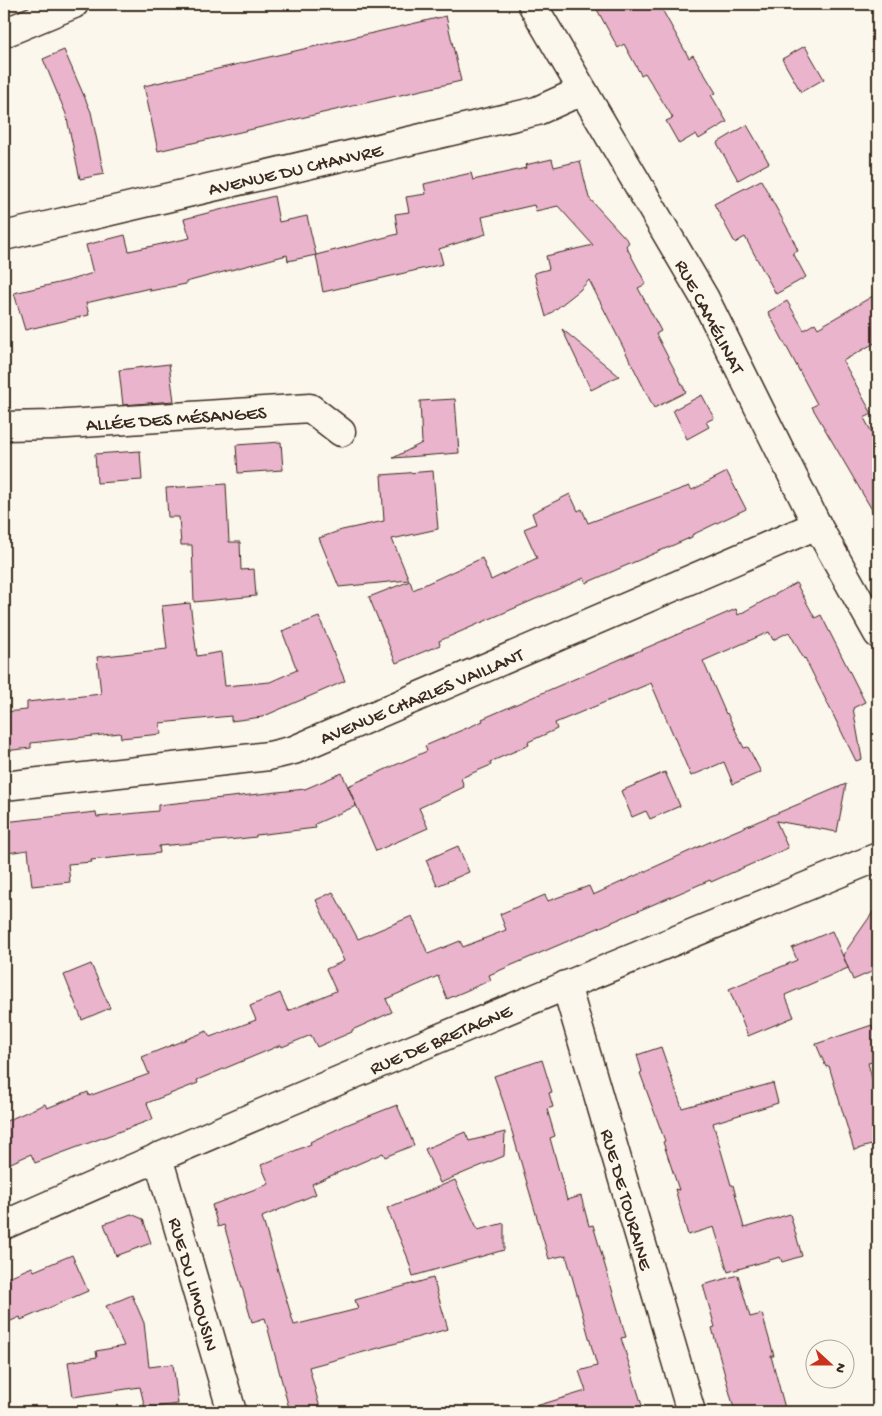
<svg xmlns="http://www.w3.org/2000/svg" width="882" height="1416" font-family="'Gochi Hand',sans-serif">
<style>
.building{fill:#eab4cd;stroke:#3b2a1e}
.lines{fill:none;stroke-linecap:round;stroke-linejoin:round}
.minor-casing{stroke:#3b2a1e;stroke-width:31}
.minor{stroke:#fbf7ec;stroke-width:28}
.labels{text-anchor:middle;stroke-width:4;stroke-linejoin:round;paint-order:stroke}
.street-label{font-size:19px;fill:#3b2a1e;stroke:#fbf7ec}
</style>
<rect width="100%" height="100%" fill="#fbf7ec"/>
<filter id="ink" filterUnits="userSpaceOnUse"><feTurbulence type="fractalNoise" baseFrequency=".02" numOctaves="2"/><feDisplacementMap in="SourceGraphic" scale="10" xChannelSelector="R" yChannelSelector="G"/><feConvolveMatrix kernelMatrix="1 2 1 2 8 2 1 2 1" color-interpolation-filters="sRGB"/></filter>
<g filter="url(#ink)">
<!-- building -->
<g class="building">
<path d="M594,4H659L689,58L693,55L716,93L711,95L727,122L699,139L696,134L679,144L666,121L673,118L645,73L641,75L624,44L618,48Z"/>
<path d="M446,16L461,81L158,151L144,86Z"/>
<path d="M805,46L824,79L801,92L782,59Z"/>
<path d="M64,50L91,112L104,174L80,179L66,114L43,59Z"/>
<path d="M747,125L769,163L738,180L717,143Z"/>
<path d="M552,159L554,167L580,161L589,198L629,242L626,246L646,284L638,288L661,331L656,334L686,392L654,408L589,280L580,290L546,317L534,273L549,269L546,256L593,245L558,206L536,211L534,205L482,217L486,234L439,249L443,264L323,292L316,255L398,234L395,214L409,212L406,197L426,194L424,184L471,173L473,180L526,168L525,165Z"/>
<path d="M761,180L791,235L798,251L793,253L806,277L776,294L745,237L735,243L714,204Z"/>
<path d="M274,196L279,222L307,216L316,255L288,261L287,255L186,282V284L150,291V288L86,303L89,315L25,330L14,293L67,281L93,273L86,245L125,235L129,251L190,238L184,219Z"/>
<path d="M878,293V341L843,361L872,414L864,418L878,444V520L812,407L817,404L768,312L787,301L804,330L815,323L818,328Z"/>
<path d="M562,329L619,376L591,390Z"/>
<path d="M169,364L174,401L123,405L119,370Z"/>
<path d="M702,395L714,418L706,422L709,427L687,439L673,410Z"/>
<path d="M455,399L459,453L393,458L422,443L420,401Z"/>
<path d="M281,442L283,470L238,473L236,445Z"/>
<path d="M140,451L142,480L97,483L95,454Z"/>
<path d="M433,471L438,529L392,539L409,580L339,587L319,538L342,530L384,521L381,475Z"/>
<path d="M727,472L746,509L692,535V537L586,583L584,578L439,641L440,645L396,663L369,597L410,581L413,590L482,558L491,580L537,558L524,529L536,524L532,513L570,494L578,511L582,509L588,523L689,486L692,490Z"/>
<path d="M226,484L229,542H240L241,570L254,569L256,596L194,602L192,545H181L179,517H168L166,488Z"/>
<path d="M796,583L815,618L821,615L865,702L853,708L862,759L856,761L805,658L804,659L789,632L773,640L769,632L703,661L726,714L727,713L744,748L748,747L761,772L733,784L724,762L691,776L651,683L555,723L557,729L528,742L529,745L490,762L491,765L461,778L464,787L419,808L428,828L376,851L348,786L427,751L425,746L483,721L482,719L736,609L738,615Z"/>
<path d="M190,603L197,656L221,652L225,686L270,682L297,670L282,631L319,617L345,681L262,717L231,721V716L160,723L161,734L121,738L120,733L31,743V748L4,751V712L27,710V702L101,694L97,657L167,649L162,606Z"/>
<path d="M665,772L680,806L650,819L646,811L632,817L621,791Z"/>
<path d="M342,773L356,806L315,824L316,828L256,835V837L238,839L159,846L160,853L91,860L92,862L68,864L70,882L32,886L28,850L7,853L6,846L4,847V822L96,812L97,817L158,811V805L305,789Z"/>
<path d="M846,784L837,832L776,821L788,848L711,882L710,880L489,975L491,980L447,999L438,976L386,999L392,1012L352,1030V1032L317,1047L311,1035L282,1047L281,1045L197,1080L198,1083L147,1103L153,1119L35,1163L31,1154L4,1166V1122L45,1104L47,1108L88,1092L89,1096L149,1074L142,1057L207,1031L210,1037L256,1020L250,1006L280,993L288,1011L336,991L326,969L344,961L316,900L333,892L358,939L412,916L428,954L460,941L463,947L506,930L500,914L545,895L548,901L589,886L593,895L714,840Z"/>
<path d="M458,846L469,872L437,886L426,860Z"/>
<path d="M878,905V969L853,980L843,955Z"/>
<path d="M832,931L848,968L785,995L794,1017L748,1036L729,989L797,960L792,948Z"/>
<path d="M91,964L110,1008L82,1020L64,975Z"/>
<path d="M872,1025L878,1038V1061L868,1063L878,1101V1143L854,1150L829,1066L826,1067L816,1044Z"/>
<path d="M661,1047L682,1108L773,1083L778,1103L713,1123L731,1185H733L744,1228L790,1214L802,1256L782,1262L780,1257L728,1272L714,1227L688,1235L675,1189L679,1190L663,1142L665,1141L640,1073L642,1072L637,1055Z"/>
<path d="M542,1060L552,1092L549,1093L553,1107L547,1109L555,1136L550,1138L567,1200L581,1196L589,1226L593,1225L626,1337L621,1338L644,1412H537L536,1406L586,1391L579,1371L597,1366L566,1255L549,1259L504,1104L494,1076Z"/>
<path d="M397,1105L414,1145L385,1157L383,1153L312,1184L316,1194L262,1217L294,1325L358,1309L355,1300L433,1278L448,1329L309,1367L321,1412H290L265,1318L252,1322L224,1225L218,1227L212,1205L269,1184L261,1165L311,1144L310,1142L346,1125Z"/>
<path d="M465,1132L469,1141L505,1132L504,1156L440,1183L425,1149Z"/>
<path d="M455,1180L478,1230L504,1223V1250L413,1276L407,1256L387,1208Z"/>
<path d="M131,1214L143,1219L151,1243L116,1256L104,1224Z"/>
<path d="M72,1255L88,1291L21,1320L20,1317L4,1324V1279L32,1267L34,1271Z"/>
<path d="M738,1275L750,1317L762,1314L774,1356H771L786,1412H735L712,1328L715,1327L703,1285Z"/>
<path d="M132,1295L144,1323L149,1367L173,1364L178,1404L145,1408L140,1387L73,1397L68,1362L97,1357L96,1351L124,1346L106,1306Z"/>
</g>
<g class="lines">
<defs>
<g id="minor">
<path d="M532,4L704,297L817,525L878,634"/>
<path d="M4,33L74,4"/>
<path d="M4,236L537,111L568,97L584,93"/>
<path d="M4,426L52,425L310,408L341,432"/>
<path d="M4,786L269,756L294,750L817,525"/>
<path d="M566,985L691,1412"/>
<path d="M158,1157L232,1412"/>
<path d="M4,1225C293,1097 586,977 878,857"/>
</g>
</defs>
<!-- minor casing -->
<use href="#minor" class="minor-casing"/>
<!-- minor -->
<use href="#minor" class="minor"/>
</g>
</g>
<g class="labels">
<!-- street labels -->
<g class="street-label">
<text transform="translate(295 168) rotate(-13)" y="7">AVENUE DU CHANVRE</text>
<text transform="translate(711 316) rotate(62)" y="7">RUE CAMÉLINAT</text>
<text transform="translate(176 417) rotate(-4)" y="7">ALLÉE DES MÉSANGES</text>
<text transform="translate(421 695) rotate(-23)" y="7">AVENUE CHARLES VAILLANT</text>
<text transform="translate(440 1038) rotate(-23)" y="7">RUE DE BRETAGNE</text>
<text transform="translate(628 1199) rotate(74)" y="7">RUE DE TOURAINE</text>
<text transform="translate(195 1284) rotate(74)" y="7">RUE DU LIMOUSIN</text>
</g>
</g>
<!-- margin -->
<rect width="882" height="1416" fill="none" stroke="#fbf7ec" stroke-width="20"/>
<rect x="10" y="10" width="862" height="1396" fill="none" stroke="#3b2a1e" stroke-width="2" filter="url(#ink)"/>
<!-- north arrow -->
<g transform="translate(830 1364) rotate(111)"><circle r="24" fill="#fbf7ec" stroke="#aea59a"/>
<path d="M0-4L9 19L0 12L-9 19Z" fill="#c8321e"/>
<text y="-8" font-size="14" font-weight="bold" text-anchor="middle" fill="#3b2a1e">N</text>
</g>
</svg>
